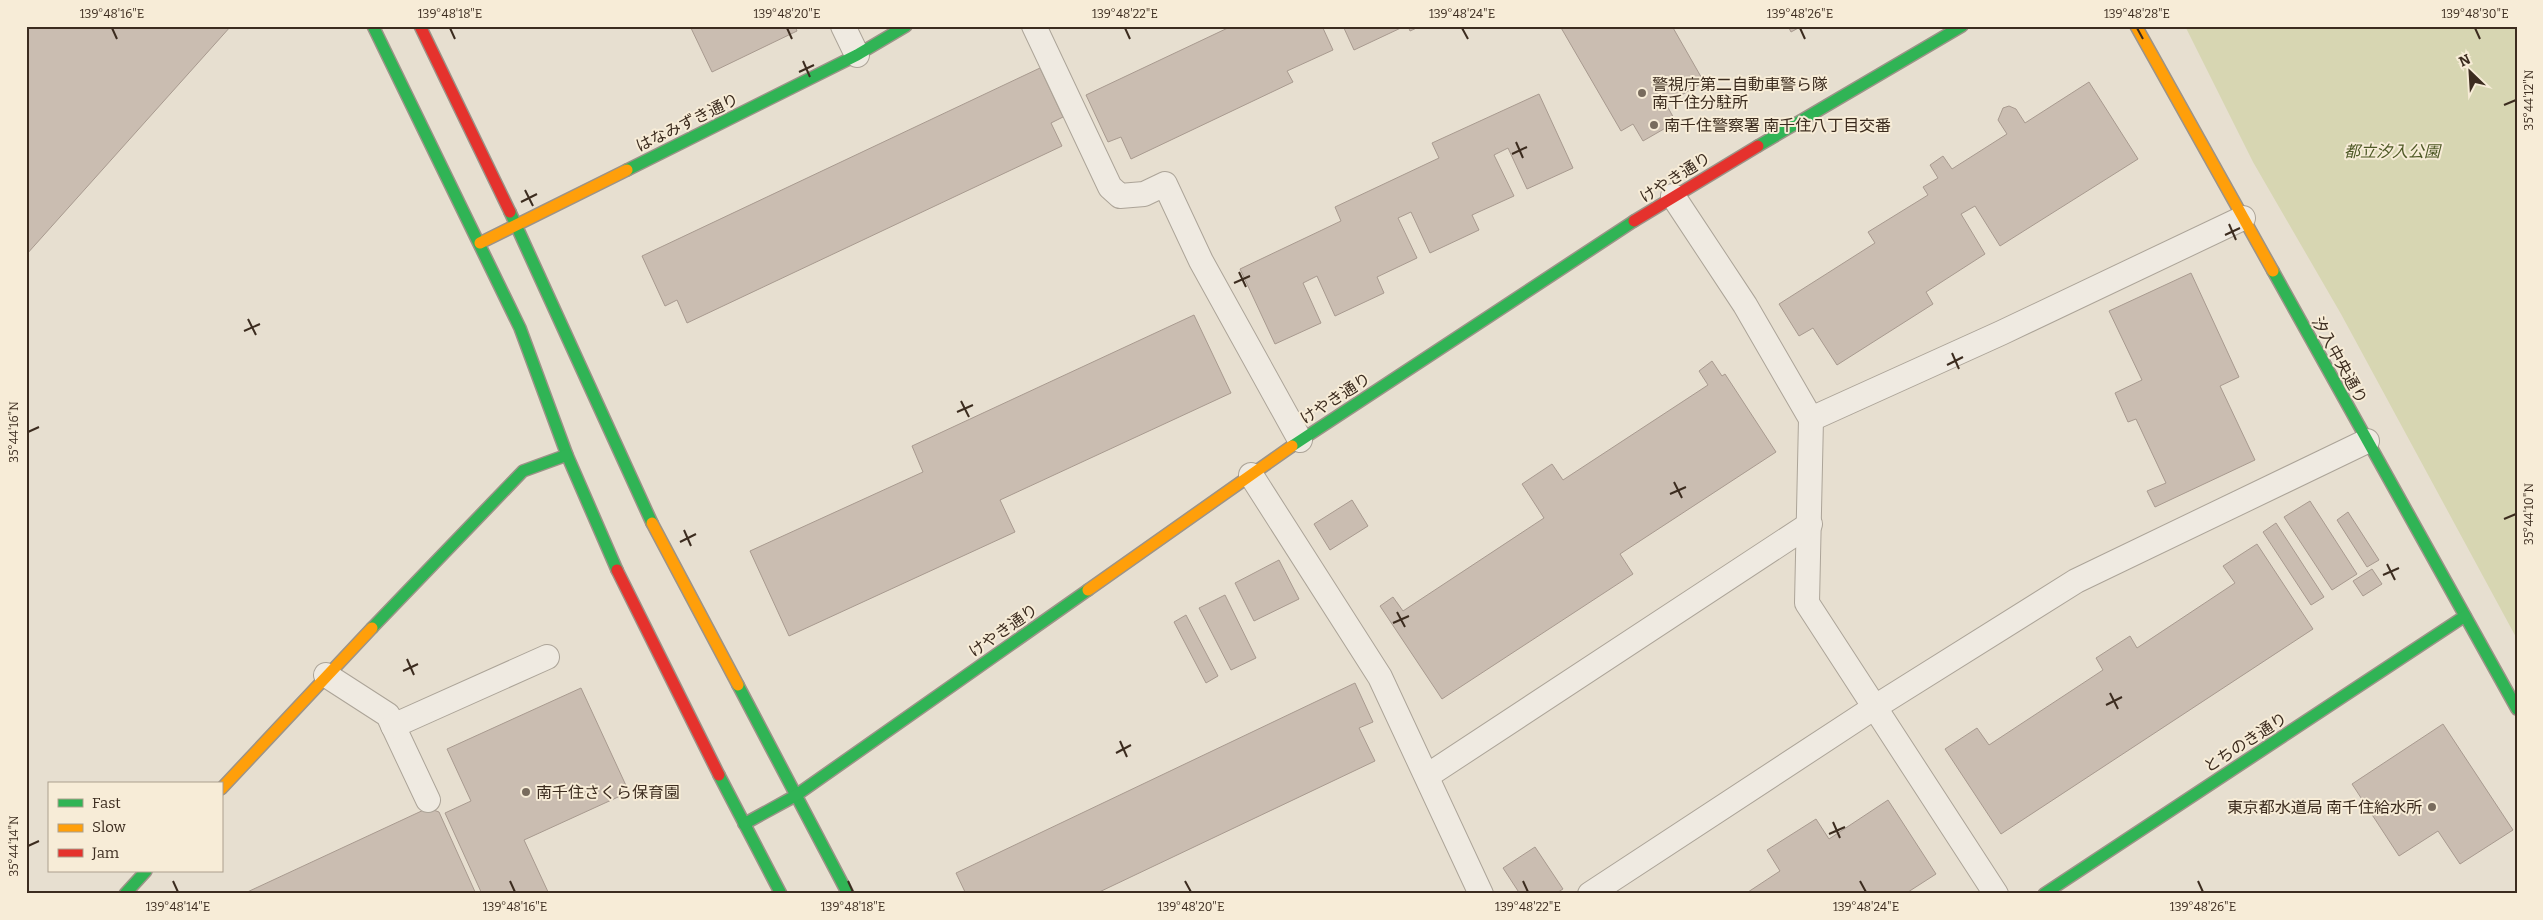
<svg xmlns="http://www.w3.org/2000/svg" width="2543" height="920" font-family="Bitter,'Noto Sans JP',serif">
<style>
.green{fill:#d7d6b2}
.building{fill:#cabdb1;stroke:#a89a8f}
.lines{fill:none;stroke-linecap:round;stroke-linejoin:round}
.lane-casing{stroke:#aca498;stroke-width:26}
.fast-casing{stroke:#9c9388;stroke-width:14}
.slow-casing{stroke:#9c9388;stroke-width:14}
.jam-casing{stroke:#9c9388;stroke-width:14}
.lane{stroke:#efeae1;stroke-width:24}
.fast{stroke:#30b455;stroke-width:11}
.slow{stroke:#ff9f0a;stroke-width:11}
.jam{stroke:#e5322d;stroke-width:11}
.ticks{fill:none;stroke:#3c2c1f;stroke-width:2}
.poi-dot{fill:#786b5d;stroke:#f7ecd7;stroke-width:2}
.labels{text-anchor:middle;stroke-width:4;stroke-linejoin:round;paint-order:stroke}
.poi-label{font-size:16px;fill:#3c2c1f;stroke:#f7ecd7;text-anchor:start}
.street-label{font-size:16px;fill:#3c2c1f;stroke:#f7ecd7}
.park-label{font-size:16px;font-style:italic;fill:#4e5926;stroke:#f7ecd7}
.neatline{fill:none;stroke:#3c2c1f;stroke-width:2}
.ticks-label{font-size:12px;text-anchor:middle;fill:#3c2c1f}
</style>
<rect width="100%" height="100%" fill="#e7dfd0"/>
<!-- green -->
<path class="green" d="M2185,26H2517V639L2341,314L2253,162Z"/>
<!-- building -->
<g class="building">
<path d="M26,26H231L26,255Z"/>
<path d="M690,26H795L797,31L712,72Z"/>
<path d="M1232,26H1322L1333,50L1287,71L1293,82L1131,159L1121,137L1108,142L1086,95Z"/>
<path d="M1343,26H1405L1354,50Z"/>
<path d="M1408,26H1421L1410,31Z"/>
<path d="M1560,26H1672L1704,82L1666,104L1676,122L1643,141L1633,124L1621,131Z"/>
<path d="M1788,26H1802L1791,32Z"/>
<path d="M1040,68L1063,117L1051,123L1062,146L687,323L677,300L665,306L642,256Z"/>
<path d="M2089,82L2138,159L2000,246L1975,206L1961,214L1985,254L1926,292L1933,304L1837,365L1813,328L1799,336L1779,304L1875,243L1868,232L1928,195L1923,187L1938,178L1930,165L1943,156L1952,169L2007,134L1998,120L2003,108L2009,106L2016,109L2025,123Z"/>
<path d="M1539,94L1573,168L1527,189L1508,148L1494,155L1514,196L1472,215L1479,230L1430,253L1411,212L1398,218L1417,258L1377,277L1384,293L1335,316L1317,276L1303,283L1321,323L1275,344L1240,269L1341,221L1335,207L1439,158L1432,143Z"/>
<path d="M2191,273L2239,377L2220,386L2255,460L2155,507L2147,491L2166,483L2136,419L2128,422L2115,393L2142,380L2109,311Z"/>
<path d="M1194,315L1231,393L1000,500L1015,532L789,636L750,551L923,472L912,446Z"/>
<path d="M1712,361L1722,376L1725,374L1776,452L1620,554L1633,574L1442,699L1380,606L1393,597L1403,611L1544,518L1522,484L1552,464L1563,480L1708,385L1699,371Z"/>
<path d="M1352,500L1368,526L1330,550L1314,524Z"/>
<path d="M2310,501L2357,574L2332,590L2284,517Z"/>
<path d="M2348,512L2379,560L2367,567L2337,520Z"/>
<path d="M2276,523L2324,597L2311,605L2263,532Z"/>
<path d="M2257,544L2313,629L2001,834L1945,749L1977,728L1989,745L2103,670L2096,658L2130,636L2137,648L2235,583L2223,566Z"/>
<path d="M1279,560L1299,599L1254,621L1235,583Z"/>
<path d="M2372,569L2382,584L2363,596L2353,581Z"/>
<path d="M1225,595L1256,658L1231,670L1199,608Z"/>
<path d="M1186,615L1218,676L1206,683L1174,622Z"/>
<path d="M1355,683L1373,722L1359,728L1375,761L1095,894H966L956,873Z"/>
<path d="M581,688L629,792L524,840L549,894H482L445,813L471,801L447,749Z"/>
<path d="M2443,724L2513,830L2460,864L2438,831L2399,856L2352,784Z"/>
<path d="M1888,800L1936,874L1905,894H1745L1780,871L1767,850L1816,819L1829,839Z"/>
<path d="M428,808L439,812L476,894H243Z"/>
<path d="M1535,847L1563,889L1555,894H1520L1503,868Z"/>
</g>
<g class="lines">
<defs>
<g id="lane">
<path d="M843,26L857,55"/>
<path d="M1034,26L1110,187L1120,196L1144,194L1165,184L1201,261L1300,440"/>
<path d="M1673,196L1745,305L1811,419L1807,603L1996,894"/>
<path d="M1811,419L2001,333L2243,218"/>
<path d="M1251,475L1380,677L1481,894"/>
<path d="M326,675L388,715L428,800"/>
<path d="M393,726L547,657"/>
<path d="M1427,776L1810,524"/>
<path d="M1590,894L1875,707L2076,581L2367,441"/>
</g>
<g id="fast">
<path d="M373,26L520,328L567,455L617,570"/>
<path d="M1758,146L1962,26"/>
<path d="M627,170L857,55L906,26"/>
<path d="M510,212L652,523"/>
<path d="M2273,271L2517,709"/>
<path d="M1292,446L1634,221"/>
<path d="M372,628L523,471L567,455"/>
<path d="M738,685L848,894"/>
<path d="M719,775L781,894"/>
<path d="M744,824L795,796L1088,590"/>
<path d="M125,894L146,871"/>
<path d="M2044,894L2465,616"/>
</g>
<g id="slow">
<path d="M2136,26L2273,271"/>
<path d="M480,243L627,170"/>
<path d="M652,523L738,685"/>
<path d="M1088,590L1292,446"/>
<path d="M221,789L372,628"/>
</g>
<g id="jam">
<path d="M420,26L510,212"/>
<path d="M1634,221L1758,146"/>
<path d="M617,570L719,775"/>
</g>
</defs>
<!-- lane casing -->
<use href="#lane" class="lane-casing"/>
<!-- fast casing -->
<use href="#fast" class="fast-casing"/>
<!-- slow casing -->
<use href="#slow" class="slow-casing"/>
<!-- jam casing -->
<use href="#jam" class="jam-casing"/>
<!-- lane -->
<use href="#lane" class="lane"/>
<!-- fast -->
<use href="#fast" class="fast"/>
<!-- slow -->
<use href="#slow" class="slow"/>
<!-- jam -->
<use href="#jam" class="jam"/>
</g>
<!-- ticks -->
<path class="ticks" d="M112,28L117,39M450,28L455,39M787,28L792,39M1125,28L1130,39M1462,28L1468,39M1800,28L1805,39M2137,28L2143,39M2475,28L2480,39M803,61L810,77M799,72L814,65M2504,105L2516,100M1516,142L1523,158M1512,154L1527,147M525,190L533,206M521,202L537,194M2229,224L2236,240M2225,235L2240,228M1239,272L1246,287M1234,283L1250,276M248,319L256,335M244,331L260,324M1952,353L1959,369M1947,365L1963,357M961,401L969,417M957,412L973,405M28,432L39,427M1674,482L1682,498M1670,494L1686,487M2504,519L2516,514M684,530L691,546M680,542L696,534M2387,564L2395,580M2383,575L2399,568M1397,612L1405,627M1393,623L1409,616M407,659L414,675M403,671L418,664M2110,693L2118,709M2106,705L2122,697M1120,741L1127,757M1116,753L1131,745M1833,822L1840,838M1829,834L1845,827M28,846L39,841M173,881L178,892M510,881L515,892M848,881L853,892M1185,881L1191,892M1523,881L1528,892M1860,881L1866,892M2198,881L2203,892"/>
<!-- markers -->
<g class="poi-dot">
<circle cx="1642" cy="93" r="5"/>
<circle cx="1654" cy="125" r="5"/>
<circle cx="526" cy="792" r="5"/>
<circle cx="2432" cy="807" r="5"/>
</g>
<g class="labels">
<!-- poi labels -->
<g class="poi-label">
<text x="1652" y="90">警視庁第二自動車警ら隊<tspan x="1652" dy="18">南千住分駐所</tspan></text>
<text x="1664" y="131">南千住警察署 南千住八丁目交番</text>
<text x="536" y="798">南千住さくら保育園</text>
<text x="2422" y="813" text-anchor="end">東京都水道局 南千住給水所</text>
</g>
<!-- street labels -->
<g class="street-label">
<text transform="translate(687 122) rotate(-26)" y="6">はなみずき通り</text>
<text transform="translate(1675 177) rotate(-32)" y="6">けやき通り</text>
<text transform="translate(2340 360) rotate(61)" y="6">汐入中央通り</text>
<text transform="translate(1335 398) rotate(-33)" y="6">けやき通り</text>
<text transform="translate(1003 630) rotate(-35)" y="6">けやき通り</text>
<text transform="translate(2245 742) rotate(-33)" y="6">とちのき通り</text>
</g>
<!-- park labels -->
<g class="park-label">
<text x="2392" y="157">都立汐入公園</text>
</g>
</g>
<!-- border -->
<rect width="2543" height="920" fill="none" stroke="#f7ecd7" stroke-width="55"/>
<!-- legend -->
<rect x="48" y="782" width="175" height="90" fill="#f7ecd7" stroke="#ac9f8d"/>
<rect x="58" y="799" width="25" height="8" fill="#30b455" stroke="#ac9f8d"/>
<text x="92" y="808" font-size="15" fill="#3c2c1f">Fast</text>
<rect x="58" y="824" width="25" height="8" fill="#ff9f0a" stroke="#ac9f8d"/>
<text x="92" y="832" font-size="15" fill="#3c2c1f">Slow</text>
<rect x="58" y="849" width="25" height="8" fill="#e5322d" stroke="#ac9f8d"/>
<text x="92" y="858" font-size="15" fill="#3c2c1f">Jam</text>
<!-- north arrow -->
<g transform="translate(2470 72) rotate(335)" stroke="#f7ecd7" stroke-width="4" paint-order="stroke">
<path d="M0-4L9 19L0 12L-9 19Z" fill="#3c2c1f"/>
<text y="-8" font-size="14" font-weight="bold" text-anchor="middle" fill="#3c2c1f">N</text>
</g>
<rect x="28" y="28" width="2488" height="864" class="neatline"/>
<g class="ticks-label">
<text x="112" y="18">139°48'16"E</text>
<text x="450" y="18">139°48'18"E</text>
<text x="787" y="18">139°48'20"E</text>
<text x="1125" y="18">139°48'22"E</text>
<text x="1462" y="18">139°48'24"E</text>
<text x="1800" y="18">139°48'26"E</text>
<text x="2137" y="18">139°48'28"E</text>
<text x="2475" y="18">139°48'30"E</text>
<text transform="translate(2529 100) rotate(-90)" y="4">35°44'12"N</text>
<text transform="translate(14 432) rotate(-90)" y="4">35°44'16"N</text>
<text transform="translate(2529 514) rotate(-90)" y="4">35°44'10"N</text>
<text transform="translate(14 846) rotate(-90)" y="4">35°44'14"N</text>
<text x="178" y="911">139°48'14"E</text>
<text x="515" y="911">139°48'16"E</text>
<text x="853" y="911">139°48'18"E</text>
<text x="1191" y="911">139°48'20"E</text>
<text x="1528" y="911">139°48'22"E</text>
<text x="1866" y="911">139°48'24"E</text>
<text x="2203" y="911">139°48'26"E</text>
</g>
</svg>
